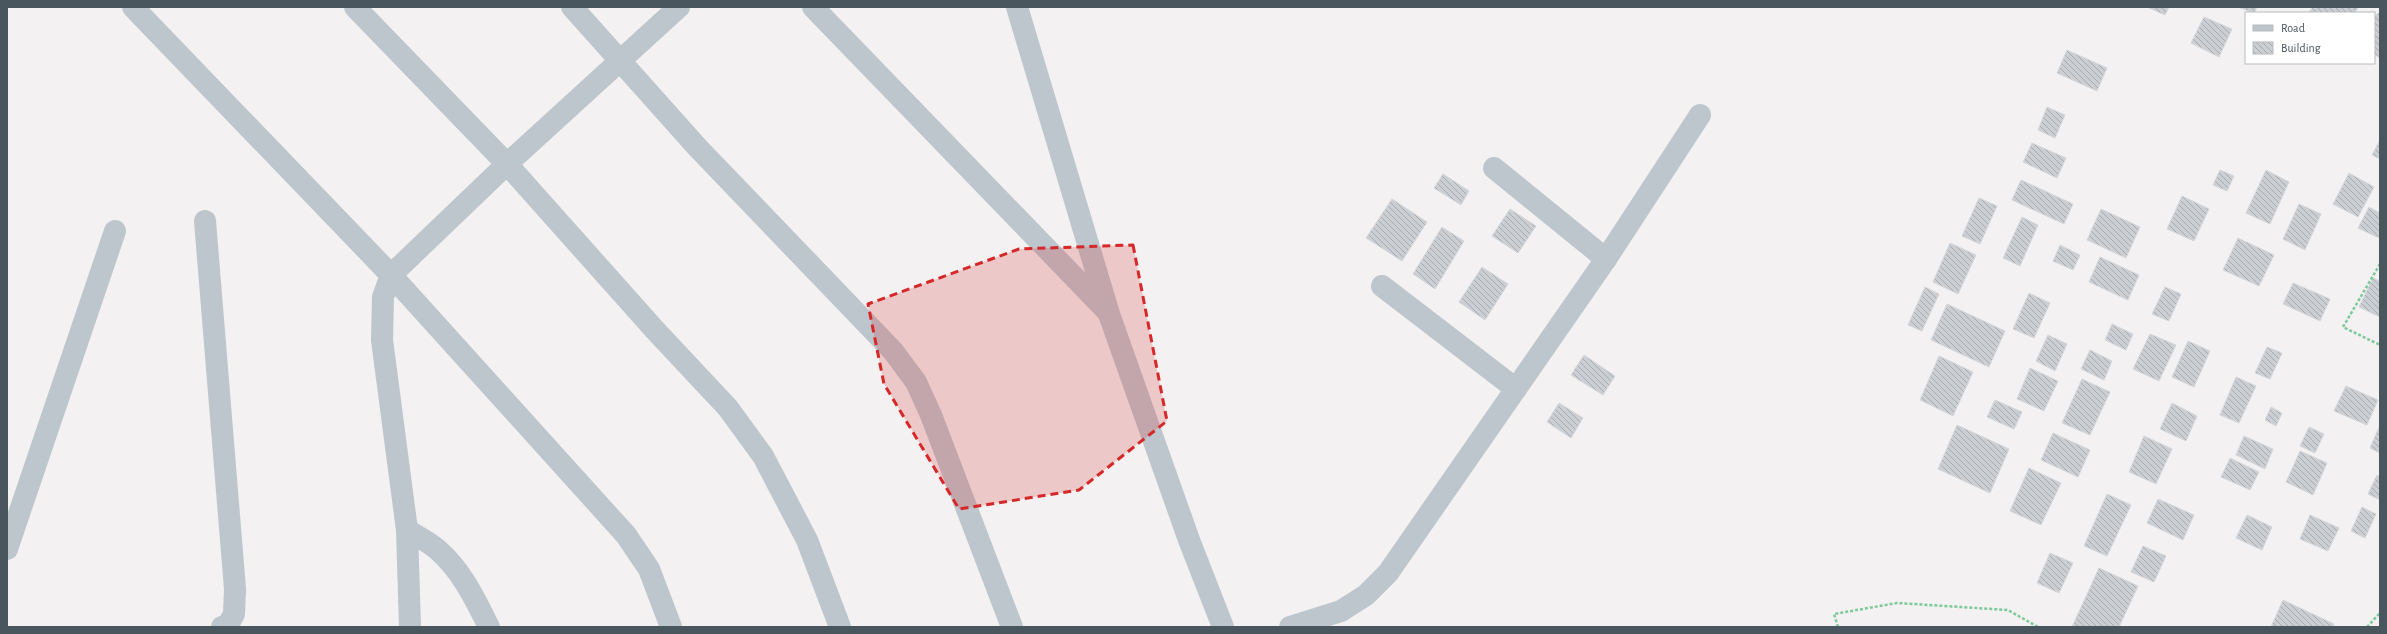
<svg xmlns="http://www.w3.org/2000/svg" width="2387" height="634" font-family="'Alegreya Sans',sans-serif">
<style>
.building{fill:url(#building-back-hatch);stroke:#d5d8db}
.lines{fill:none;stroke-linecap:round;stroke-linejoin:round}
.path{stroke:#7cc99a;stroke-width:2.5;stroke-dasharray:3 2;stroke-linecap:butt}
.minor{stroke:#bdc6cc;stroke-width:22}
.marked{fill:#d62828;fill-opacity:0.2;stroke:#d62828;stroke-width:3;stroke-dasharray:8 5;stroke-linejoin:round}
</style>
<defs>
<pattern id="building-back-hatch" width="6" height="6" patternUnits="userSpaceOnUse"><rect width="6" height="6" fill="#cbced3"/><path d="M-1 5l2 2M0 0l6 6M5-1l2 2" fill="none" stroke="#a7aaae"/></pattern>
</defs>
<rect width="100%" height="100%" fill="#f3f1f1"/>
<!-- building -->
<g class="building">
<path d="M2147,7H2169L2165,15Z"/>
<path d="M2238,7H2257L2254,13Z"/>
<path d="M2313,7H2359L2354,13H2311L2309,12Z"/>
<path d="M2378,13L2380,15V58L2374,54V18Z"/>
<path d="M2204,17L2232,29L2219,57L2191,43Z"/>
<path d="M2067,50L2107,68L2097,91L2057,73Z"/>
<path d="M2047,107L2065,115L2055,138L2038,130Z"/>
<path d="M2380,140V159L2372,155Z"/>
<path d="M2032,143L2066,158L2057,178L2023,162Z"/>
<path d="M2220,170L2234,176L2227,191L2213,185Z"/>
<path d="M2266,170L2289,182L2270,224L2246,213Z"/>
<path d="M2349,173L2374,187L2358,217L2333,204Z"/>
<path d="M1443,174L1469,191L1461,205L1434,188Z"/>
<path d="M2021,180L2073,204L2064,224L2012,200Z"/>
<path d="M2182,196L2209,209L2194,241L2167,229Z"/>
<path d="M1979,198L1997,206L1980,244L1962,236Z"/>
<path d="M1392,199L1427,222L1402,261L1366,238Z"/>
<path d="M2299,204L2321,214L2305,250L2283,239Z"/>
<path d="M2369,207L2380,213L2379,238L2358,228Z"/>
<path d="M1510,209L1536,226L1518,253L1492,236Z"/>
<path d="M2101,209L2140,227L2126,258L2087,240Z"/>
<path d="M2022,217L2038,225L2020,266L2003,258Z"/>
<path d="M1442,227L1464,241L1435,289L1413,274Z"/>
<path d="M2238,238L2274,255L2259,286L2223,270Z"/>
<path d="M1950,243L1976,255L1958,294L1933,282Z"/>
<path d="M2060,245L2080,255L2073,270L2053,261Z"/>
<path d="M2100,257L2139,275L2128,300L2089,282Z"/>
<path d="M1482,267L1508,284L1485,320L1459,302Z"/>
<path d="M2373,278L2380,281V317L2359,307Z"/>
<path d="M2293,283L2330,299L2320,321L2283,304Z"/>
<path d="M1925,287L1939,294L1922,331L1908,325Z"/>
<path d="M2165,287L2181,294L2169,321L2152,314Z"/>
<path d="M2029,293L2050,303L2034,338L2013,329Z"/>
<path d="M1947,304L2005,331L1989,367L1931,340Z"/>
<path d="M2112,324L2133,334L2126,350L2105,340Z"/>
<path d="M2150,334L2176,345L2159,381L2133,369Z"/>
<path d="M2048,335L2067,344L2055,371L2036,361Z"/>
<path d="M2188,341L2210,351L2194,387L2172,377Z"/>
<path d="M2267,347L2282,353L2270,379L2255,373Z"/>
<path d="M2090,350L2112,361L2104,380L2081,369Z"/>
<path d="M1584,355L1615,376L1603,395L1571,375Z"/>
<path d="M1939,356L1973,372L1953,416L1920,400Z"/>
<path d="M2030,368L2058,381L2044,411L2017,399Z"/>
<path d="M2236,377L2256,386L2239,423L2220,415Z"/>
<path d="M2082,379L2110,392L2090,435L2062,423Z"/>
<path d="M2346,386L2378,400L2367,425L2334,411Z"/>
<path d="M1995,400L2022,412L2014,429L1987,417Z"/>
<path d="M1559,403L1583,418L1571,438L1547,422Z"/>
<path d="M2172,403L2197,416L2186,441L2160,429Z"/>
<path d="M2271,407L2282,413L2276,426L2265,420Z"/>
<path d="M1957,425L2009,449L1990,493L1938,469Z"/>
<path d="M2380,425V453L2370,448Z"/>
<path d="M2309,427L2324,434L2315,453L2300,446Z"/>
<path d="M2053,433L2090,450L2078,477L2041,460Z"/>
<path d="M2144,436L2172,449L2156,484L2129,472Z"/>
<path d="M2244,436L2273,449L2265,469L2236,455Z"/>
<path d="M2300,451L2327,463L2313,495L2286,482Z"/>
<path d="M2230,458L2259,472L2250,490L2221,477Z"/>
<path d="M2029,468L2061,483L2041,525L2010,511Z"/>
<path d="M2377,475L2380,477V500L2368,494Z"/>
<path d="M2107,494L2131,505L2107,556L2084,546Z"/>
<path d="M2158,499L2194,515L2183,540L2147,523Z"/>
<path d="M2362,507L2376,514L2365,538L2351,531Z"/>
<path d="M2247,515L2272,527L2262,550L2236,538Z"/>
<path d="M2310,515L2339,528L2328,551L2300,539Z"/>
<path d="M2143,546L2166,556L2154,582L2131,572Z"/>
<path d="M2050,553L2073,563L2059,593L2037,583Z"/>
<path d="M2099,568L2138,586L2119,627H2072Z"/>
<path d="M2283,600L2334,624L2333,627H2271Z"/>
</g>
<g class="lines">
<!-- path -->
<g class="path">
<path d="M2380,264L2343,327L2380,345"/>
<path d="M1838,627L1834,614L1897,603L2008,610L2038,627"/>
<path d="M2367,627L2380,613"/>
</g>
<!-- minor -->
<g class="minor">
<path d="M133,7L391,275L626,535L649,569L671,627"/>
<path d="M355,7L507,164L654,329L728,408L763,456L807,540L840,627"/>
<path d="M572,7L698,148L893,351L916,382L931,415L1012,627"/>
<path d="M813,7L1107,311"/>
<path d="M1017,7L1109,314L1189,540L1223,627"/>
<path d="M1494,168L1606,259"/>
<path d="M205,221L235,589L234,614L228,625L222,627"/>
<path d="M1382,286L1516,389"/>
<path d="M407,530C417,536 429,542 438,550C462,571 475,599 489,627"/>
<path d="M7,549L115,231"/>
<path d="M410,627L407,530L382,340L383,297L391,275L507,164L679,7"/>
<path d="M1290,627L1341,611L1366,595L1388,573L1606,259L1700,115"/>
</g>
</g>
<!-- marked area -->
<path class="marked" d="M1133,245L1167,421L1079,490L959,509L884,384L868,304L1019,249Z"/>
<!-- border -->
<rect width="2387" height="634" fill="none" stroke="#4a565d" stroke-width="16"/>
<!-- legend -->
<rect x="2245" y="12" width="130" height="52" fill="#ffffff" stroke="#b7bbbe"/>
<rect x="2253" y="25" width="20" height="6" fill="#bdc6cc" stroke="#b7bbbe"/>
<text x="2281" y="32" font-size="12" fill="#4a565d">Road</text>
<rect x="2253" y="42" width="20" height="12" fill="url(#building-back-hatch)" stroke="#b7bbbe"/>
<text x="2281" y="52" font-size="12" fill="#4a565d">Building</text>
</svg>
